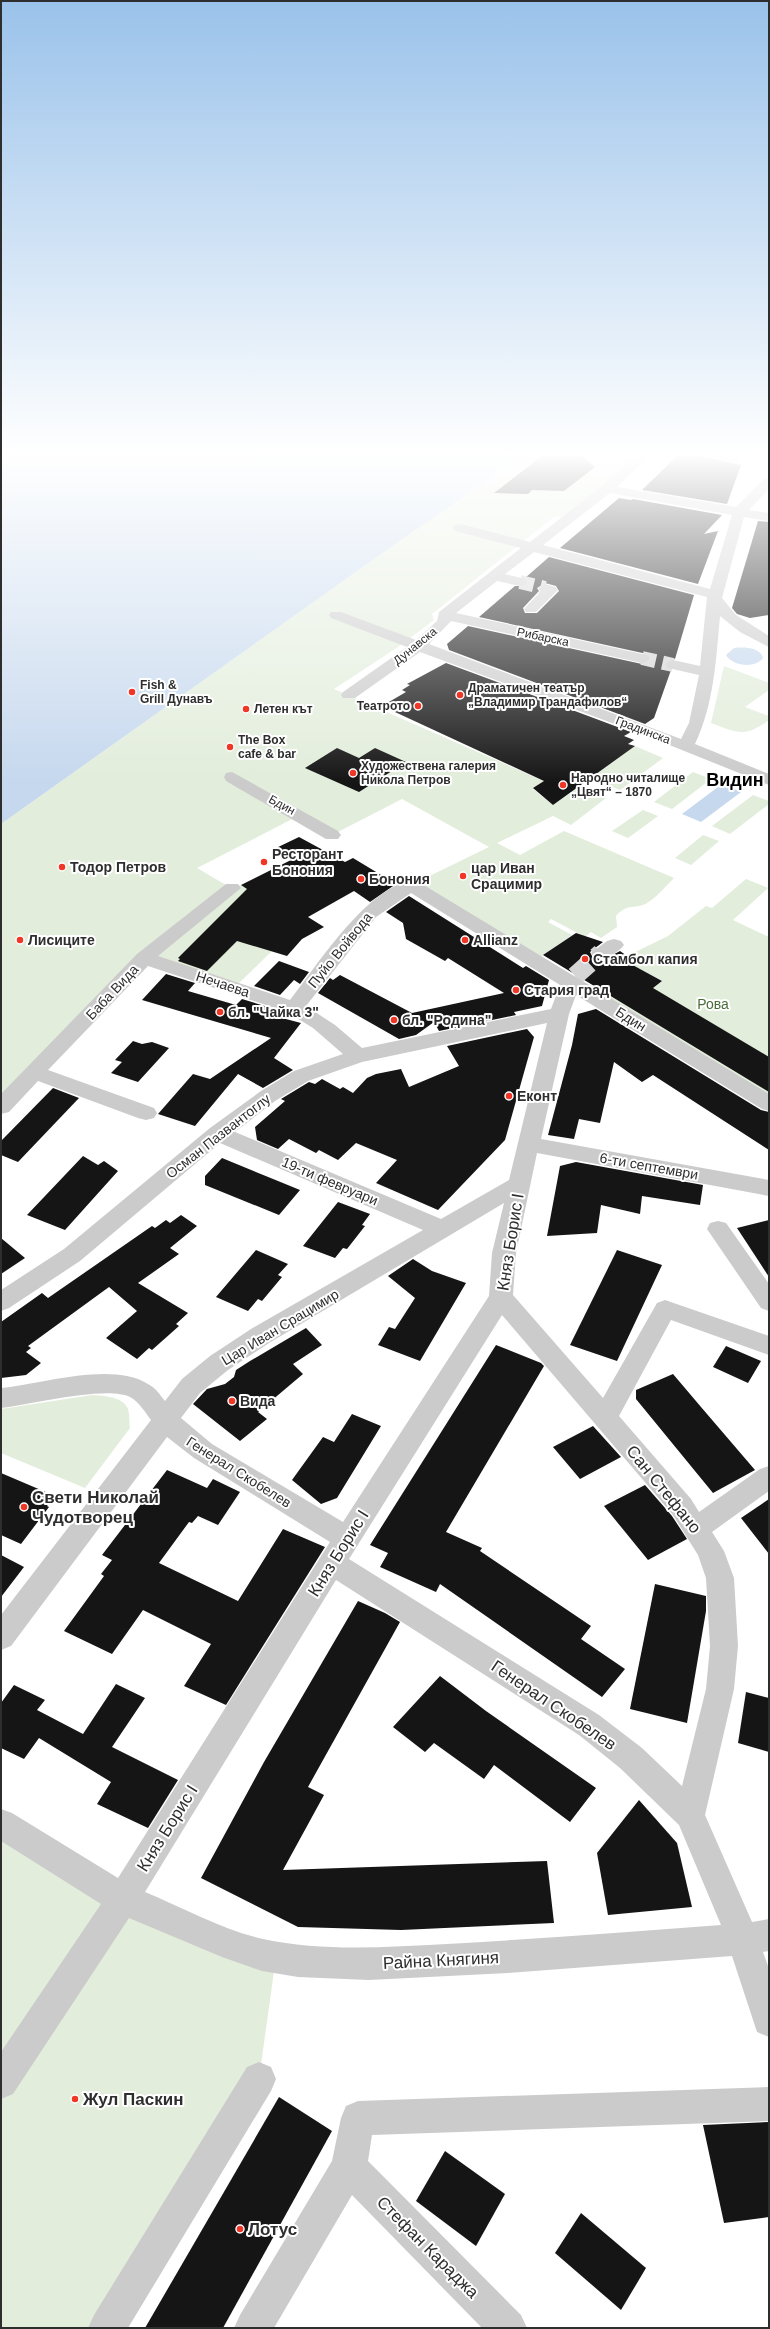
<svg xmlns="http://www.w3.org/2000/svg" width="770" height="2329" font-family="Arial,sans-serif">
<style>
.green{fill:#e2eddb}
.water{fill:#c6d8ee}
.building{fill:#151515;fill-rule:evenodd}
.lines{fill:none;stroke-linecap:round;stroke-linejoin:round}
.minor-tunnel-far1{stroke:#d5d5d5;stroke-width:14;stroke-dasharray:14 7;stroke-linecap:butt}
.minor-tunnel{stroke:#d5d5d5;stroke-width:19;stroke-dasharray:19 10;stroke-linecap:butt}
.minor{fill:#cbcbcb;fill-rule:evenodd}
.poi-dot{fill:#f03626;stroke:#fff;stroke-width:1.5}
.labels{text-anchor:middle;stroke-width:4;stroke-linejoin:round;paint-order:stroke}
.far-street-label{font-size:12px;fill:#2e2e2e;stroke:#fff}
.far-poi-label{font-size:12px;font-weight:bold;fill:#2e2e2e;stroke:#fff;text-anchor:start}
.poi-label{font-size:14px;font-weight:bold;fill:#2e2e2e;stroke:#fff;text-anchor:start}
.street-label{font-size:14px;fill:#2e2e2e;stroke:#fff}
.park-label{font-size:14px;fill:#496d39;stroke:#fff}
.near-street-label{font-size:17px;fill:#2e2e2e;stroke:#fff}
.near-poi-label{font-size:17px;font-weight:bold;fill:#2e2e2e;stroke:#fff;text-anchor:start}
.far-town-label{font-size:18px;font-weight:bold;fill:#000;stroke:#fff}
</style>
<rect width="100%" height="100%" fill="#fff"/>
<!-- green -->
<g class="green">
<path d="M523,456H643L568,519L555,516L432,614L434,620L398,647L334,689L544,781L533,789L553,805L579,787L606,798L571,825L553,816L497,843L520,855L564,831L674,878C666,886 657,897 647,903C636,910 628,902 616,916L617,927L601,938L591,932L585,937L551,919L548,922L572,935L539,958L411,885L489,847L402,799L332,835L300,815L197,868L231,888L241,885L277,908V946L272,951L235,987L144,958L1,1107V824L391,547Z"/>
<path d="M724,666L769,683V690L745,707L769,716V720C745,738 738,733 711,723Z"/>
<path d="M635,746L663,758L620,790L591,778Z"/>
<path d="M693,772L711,779L672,809L654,802Z"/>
<path d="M753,795L769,801V804L730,834L712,826Z"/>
<path d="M643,810L658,816L628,838L612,831Z"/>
<path d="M703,835L719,841L691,865L675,858Z"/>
<path d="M746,879L768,888L733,920L769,937V1104L569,981L575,976L610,997L640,976L656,985L662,981L629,963L632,960L625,957L668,936L706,906L712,908Z"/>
<path d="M92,1395C102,1396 121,1396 127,1407C130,1412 129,1422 130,1428L85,1488L1,1453V1409Z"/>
<path d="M1,1824L276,1957L259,2079L107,2328H1Z"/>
</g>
<!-- water -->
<g class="water">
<path d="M1,456H523L391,547L1,824Z"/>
<path d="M734,648C744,647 760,647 763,658C755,669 732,666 726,655Z"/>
<path d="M722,784L741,792L701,822L682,814Z"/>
</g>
<!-- building -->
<g class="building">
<path d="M542,456H582L595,467L564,491L532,490L528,494L494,493Z"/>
<path d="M677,456H700L741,465L727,504L642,490Z"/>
<path d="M619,498L631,500L633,499L722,515L704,534L718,531L698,584L560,548Z"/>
<path d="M758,521L769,522V615L750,618L737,614L732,608Z"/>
<path d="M549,557L694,595L675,659L667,661L664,665L671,670L654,718L645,724L449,650L447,644L468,626L642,664L648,662L652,658L647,654L479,617L515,586H526L528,581L525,578ZM545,583L556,586L559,591L537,613H525L523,608L539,591L537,588Z"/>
<path d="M446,663L631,732L624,736L634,740L628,744L635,746L553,805L533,788L544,781L382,706L406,692L402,690L410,685L407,684Z"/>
<path d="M337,748L359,758L375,748L406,762L359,792L305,768Z"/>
<path d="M299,837L345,862L353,858L396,884L370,902L354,891L308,917L324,927L302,939L287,956L237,941L207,971L178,961L180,959L178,958L247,889L241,885L291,860L274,849Z"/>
<path d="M409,896L523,968L526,966L549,980L542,1006L514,1012L516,1015L439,1031L434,1022L416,1035L399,1039L318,993L330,978L333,980L340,975L412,1013L504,993L448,958L445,961L406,939L403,923L386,912Z"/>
<path d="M576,933L603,942L590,952L593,958H607L620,951L627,956L625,957L632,961L629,963L662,981L653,988L769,1057V1092L543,955Z"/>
<path d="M279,961L309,972L300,984L294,980L280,995L254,986Z"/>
<path d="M166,974L195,983L188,991L236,1005L242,999L268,1007L263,1013L301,1023L274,1058L293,1070L263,1088L238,1074L195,1126L158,1114L193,1074L210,1079L271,1038L142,1000Z"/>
<path d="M596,1009L761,1110L769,1112V1150L653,1075L642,1082L614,1062L600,1123L579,1119L574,1139L548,1135L572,1045L578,1014Z"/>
<path d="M527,1029L534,1037L505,1140L438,1210L376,1183L397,1160L356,1143L338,1160L319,1150L316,1153L289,1139L278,1149L257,1140L255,1127L285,1101L281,1099L309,1082L315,1084L322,1079L340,1089L343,1087L353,1093L367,1078L376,1074L401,1069L409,1087L459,1066L447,1046Z"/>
<path d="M133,1041L142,1044L152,1042L169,1048L138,1082L111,1073L122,1062L115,1060Z"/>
<path d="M53,1088L79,1098L18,1162L1,1155V1141Z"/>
<path d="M83,1156L98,1165L104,1161L118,1171L65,1230L27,1215Z"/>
<path d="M222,1158L278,1181L300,1190L279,1215L205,1185V1176Z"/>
<path d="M576,1162L703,1185L700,1205L642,1196L640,1214L601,1205L597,1233L547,1236L560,1166Z"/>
<path d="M338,1202L370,1214L362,1225L365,1226L347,1249L343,1248L335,1258L303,1246Z"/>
<path d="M181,1215L197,1226L170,1248L179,1254L138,1283L188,1313L176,1324L179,1326L152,1350L149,1348L137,1359L106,1338L137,1311L109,1287L28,1346L31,1348L26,1352L41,1363L26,1375L1,1378V1322L42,1293L48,1298L152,1226L155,1228L166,1220L170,1223Z"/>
<path d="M769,1220V1277L737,1228Z"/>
<path d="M1,1238L25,1258L1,1274Z"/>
<path d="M256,1250L288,1264L278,1275L282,1277L262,1301L258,1299L248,1311L216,1297Z"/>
<path d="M617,1250L662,1265L617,1361L570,1345Z"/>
<path d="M413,1259L432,1271L466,1283L420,1361L378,1345L389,1327L395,1329L415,1298L388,1276Z"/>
<path d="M306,1328L322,1345L293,1364L303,1374L258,1412L267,1419L240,1441L193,1404L207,1389L225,1384L234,1377L236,1370L250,1361Z"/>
<path d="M496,1345L541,1363L544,1366L446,1532L482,1548L480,1551L591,1626L581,1639L625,1669L602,1697L440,1584L436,1592L380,1567L388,1553L370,1545Z"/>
<path d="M726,1346L761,1361L748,1383L713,1367Z"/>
<path d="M673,1374L701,1407L755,1470L713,1493L636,1399V1390Z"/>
<path d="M352,1414L381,1426L337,1498L321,1504L292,1480L323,1437L334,1442Z"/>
<path d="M593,1426L621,1457L580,1479L553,1447Z"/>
<path d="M167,1470L207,1488L213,1479L240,1492L218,1525L198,1516L192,1523L189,1522L159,1563L238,1601L283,1529L325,1547L226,1705L184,1686L211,1644L143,1610L112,1654L64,1631L104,1576L101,1574L112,1560L102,1555Z"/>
<path d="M1,1473L55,1496L47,1506L49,1507L21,1544L1,1535Z"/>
<path d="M645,1485L672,1516L687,1539L648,1560L604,1506Z"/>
<path d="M769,1499V1554L741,1518Z"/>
<path d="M1,1555L24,1567L1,1597Z"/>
<path d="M655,1584L706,1596V1611L687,1723L630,1709Z"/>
<path d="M358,1601L385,1613L400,1622L308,1787L324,1795L283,1870L547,1861L554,1923L401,1930L298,1927L201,1878L264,1762Z"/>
<path d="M440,1676L486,1711L596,1788L570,1822L494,1765L484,1779L434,1743L425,1752L393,1727Z"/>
<path d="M116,1684L145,1698L112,1747L178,1780L148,1828L97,1804L111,1782L39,1738L24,1759L1,1748V1703L14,1685L45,1700L37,1710L83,1734Z"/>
<path d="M746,1692L769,1698V1752L738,1743Z"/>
<path d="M639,1800L677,1843L692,1907L608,1915L597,1853Z"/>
<path d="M279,2097L332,2131L223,2328H145Z"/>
<path d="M769,2122V2217L724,2223L703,2125Z"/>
<path d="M445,2151L505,2194L476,2246L416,2201Z"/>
<path d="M581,2213L646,2268L621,2310L555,2253Z"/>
</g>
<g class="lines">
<!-- minor-tunnel-far1 -->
<g class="minor-tunnel-far1">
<path d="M520,582L545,588"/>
<path d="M642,658L673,665"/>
</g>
<!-- minor-tunnel -->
<path class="minor-tunnel" d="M575,976L601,953"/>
<!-- minor -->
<g class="minor">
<path d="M635,456H649L617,487L736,507L764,479L769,478V489L749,510L769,513V521L744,517L722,598L736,615L769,636V647L740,632L720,616C716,660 714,704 695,744L769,774V785L647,736L420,652L355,698H343L341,695L343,692L407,647L331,618L329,615L331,612H341L416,640L437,621L439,612L521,548L455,531L453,528L455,525L460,524L530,542L602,486ZM610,493L732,515L710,589L543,545ZM534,552L707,597L700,666L673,660L668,662L665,665L668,668L699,675L689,723L681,739L429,644L451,621L642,663L647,661L650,658L647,655L456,613L497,581L520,586L525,585L527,582L525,579L505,574Z"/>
<path d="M714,456H741L737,462L733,463Z"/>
<path d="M545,584L556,587L558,590L536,612H526L524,609L541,591L538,588Z"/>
<path d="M232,772L338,831L341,835L338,839H326L226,781L224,777L226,773Z"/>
<path d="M411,880L417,881L769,1094V1111L762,1109L576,995L569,1014L541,1139L769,1180V1196L537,1153L516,1253L513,1295L603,1398L657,1303L665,1300L769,1336V1355L671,1320L619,1416L691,1499L699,1512L760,1469L769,1466V1491L712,1532L724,1551L734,1578L738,1646L734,1689L705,1815L752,1922L769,1919V1951L763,1952L769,1969V2037L757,2032L732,1956L508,1973L369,1980L298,1977L262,1971L222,1957L129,1918L13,2094L1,2099V2052L101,1904L1,1841V1809L12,1813L118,1878L330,1542L194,1458L167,1437L11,1646L1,1650V1615L151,1420C145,1412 139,1402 130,1397C107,1385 29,1405 1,1408V1388C42,1384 112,1361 148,1384C156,1388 160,1395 165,1401L182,1379L210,1356L251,1329L423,1230L220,1143L80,1261L9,1308L1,1311V1290L64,1249L210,1128L261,1091L294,1071L343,1054L313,1028L287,1012L148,966L48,1070L154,1108L157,1113L154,1118L146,1120L138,1118L38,1081L9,1112L1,1114V1094L137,954L226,884H238L241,888L158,956L290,1000C319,963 364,891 411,880ZM411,893L560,985L551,1009L362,1048L335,1025L306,1006L376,917ZM547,1023L509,1180L441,1219L235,1132L275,1101L308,1081L362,1062ZM504,1203L492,1253L489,1296L343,1522L212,1444L181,1418L200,1393L228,1370L269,1343ZM502,1315L673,1515L698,1555L706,1578L710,1646L706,1689L682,1786L642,1748L599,1715L349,1559ZM336,1580L579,1735L620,1768L679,1825L721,1925C629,1932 538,1939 447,1944C386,1947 323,1952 263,1939C223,1930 183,1908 145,1892Z"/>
<path d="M614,939L621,941L624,945C617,954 605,960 594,957L591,953L607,941Z"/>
<path d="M718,1221L726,1223L769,1284V1311L761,1308L707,1229L710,1223Z"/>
<path d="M259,2062L271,2067L276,2079L271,2091L128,2328H88L94,2315L247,2067Z"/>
<path d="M769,2087V2121L372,2135L368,2161L521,2315L527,2328H482L352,2195L274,2328H234L240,2315L332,2161L341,2118L346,2106L358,2101Z"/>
</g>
</g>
<!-- sky -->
<linearGradient id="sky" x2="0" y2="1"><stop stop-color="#9ac2ea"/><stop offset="0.58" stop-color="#fff"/><stop offset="1" stop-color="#fff" stop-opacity="0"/></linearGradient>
<rect width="770" height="783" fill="url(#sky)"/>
<!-- markers -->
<g class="poi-dot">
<circle cx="132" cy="692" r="4"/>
<circle cx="460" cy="695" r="4"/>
<circle cx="418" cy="706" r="4"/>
<circle cx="246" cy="709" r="4"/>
<circle cx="230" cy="747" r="4"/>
<circle cx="353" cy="773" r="4"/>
<circle cx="563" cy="785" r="4"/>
<circle cx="264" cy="862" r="4"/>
<circle cx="62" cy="867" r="4"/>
<circle cx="463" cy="876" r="4"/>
<circle cx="361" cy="879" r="4"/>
<circle cx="20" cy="940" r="4"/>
<circle cx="465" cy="940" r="4"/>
<circle cx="585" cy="959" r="4"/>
<circle cx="516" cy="990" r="4"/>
<circle cx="220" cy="1012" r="4"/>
<circle cx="394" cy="1020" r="4"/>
<circle cx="509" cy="1096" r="4"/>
<circle cx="232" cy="1401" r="4"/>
<circle cx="24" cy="1507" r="4"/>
<circle cx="75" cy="2099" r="4"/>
<circle cx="240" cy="2229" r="4"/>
</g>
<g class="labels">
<!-- far-street labels -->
<g class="far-street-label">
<text transform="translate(543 637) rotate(12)" y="4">Рибарска</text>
<text transform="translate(415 646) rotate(-39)" y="4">Дунавска</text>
<text transform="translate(643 730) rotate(21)" y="4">Градинска</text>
<text transform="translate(282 805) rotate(29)" y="4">Бдин</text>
</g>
<!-- far-poi labels -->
<g class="far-poi-label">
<text x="140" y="689">Fish &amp;<tspan x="140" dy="14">Grill Дунавъ</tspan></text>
<text x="468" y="692">Драматичен театър<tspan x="468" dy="14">„Владимир Трандафилов“</tspan></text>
<text x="410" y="710" text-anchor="end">Театрото</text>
<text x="254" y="713">Летен кът</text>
<text x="238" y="744">The Box<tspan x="238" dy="14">cafe &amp; bar</tspan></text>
<text x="361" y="770">Художествена галерия<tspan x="361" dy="14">Никола Петров</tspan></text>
<text x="571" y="782">Народно читалище<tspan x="571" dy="14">„Цвят“ – 1870</tspan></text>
</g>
<!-- poi labels -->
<g class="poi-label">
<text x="272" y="859">Ресторант<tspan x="272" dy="16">Бонония</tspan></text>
<text x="70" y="872">Тодор Петров</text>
<text x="471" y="873">цар Иван<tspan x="471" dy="16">Срацимир</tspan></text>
<text x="369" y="884">Бонония</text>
<text x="28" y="945">Лисиците</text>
<text x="473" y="945">Allianz</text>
<text x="593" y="964">Стамбол капия</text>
<text x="524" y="995">Стария град</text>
<text x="228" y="1017">бл. "Чайка 3"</text>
<text x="402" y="1025">бл. "Родина"</text>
<text x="517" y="1101">Еконт</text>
<text x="240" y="1406">Вида</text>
</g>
<!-- street labels -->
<g class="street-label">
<text transform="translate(340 950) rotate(-51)" y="5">Пуйо Войвода</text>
<text transform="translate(223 984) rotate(18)" y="5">Нечаева</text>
<text transform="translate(112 992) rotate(-47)" y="5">Баба Вида</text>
<text transform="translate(631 1019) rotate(32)" y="5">Бдин</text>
<text transform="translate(218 1136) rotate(-38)" y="5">Осман Пазвантоглу</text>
<text transform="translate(649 1166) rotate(10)" y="5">6-ти септември</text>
<text transform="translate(330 1181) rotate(23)" y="5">19-ти февруари</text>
<text transform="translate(280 1327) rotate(-31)" y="5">Цар Иван Срацимир</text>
<text transform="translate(239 1472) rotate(32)" y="5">Генерал Скобелев</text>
</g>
<!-- park labels -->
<g class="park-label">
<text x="713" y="1009">Рова</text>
</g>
<!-- near-street labels -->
<g class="near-street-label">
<text transform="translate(510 1242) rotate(-81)" y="6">Княз Борис I</text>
<text transform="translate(664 1489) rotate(51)" y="6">Сан Стефано</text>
<text transform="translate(338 1553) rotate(-58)" y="6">Княз Борис I</text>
<text transform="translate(554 1705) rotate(34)" y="6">Генерал Скобелев</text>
<text transform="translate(167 1828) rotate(-58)" y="6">Княз Борис I</text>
<text transform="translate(441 1960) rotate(-3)" y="6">Райна Княгиня</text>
<text transform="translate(428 2247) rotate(45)" y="6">Стефан Караджа</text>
</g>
<!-- near-poi labels -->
<g class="near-poi-label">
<text x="32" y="1503">Свети Николай<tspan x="32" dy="20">Чудотворец</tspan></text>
<text x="83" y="2105">Жул Паскин</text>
<text x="248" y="2235">Лотус</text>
</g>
<!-- far-town labels -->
<g class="far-town-label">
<text x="735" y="786">Видин</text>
</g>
</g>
<!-- border -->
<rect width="770" height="2329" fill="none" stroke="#2e2e2e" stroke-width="4"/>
</svg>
